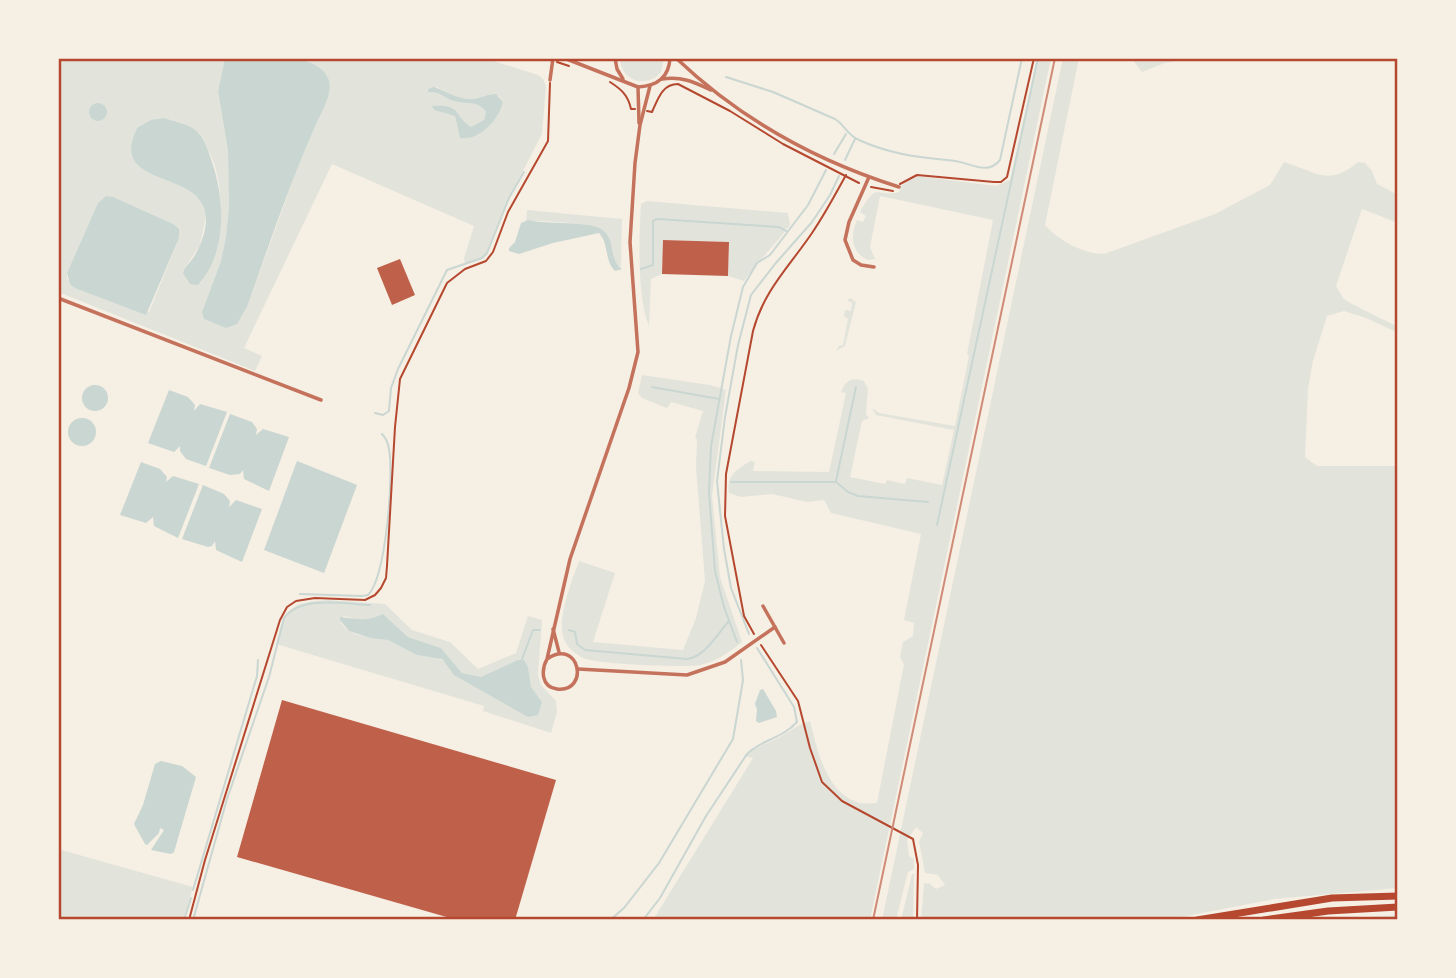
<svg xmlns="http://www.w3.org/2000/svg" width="1456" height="978" font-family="'Space Grotesk',sans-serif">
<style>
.green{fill:#e2e4dc;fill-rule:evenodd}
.water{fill:#c9d6d2}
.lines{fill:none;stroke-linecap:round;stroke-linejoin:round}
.stream{stroke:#c9d6d2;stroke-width:2}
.building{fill:#bf614a}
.path{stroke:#b5482f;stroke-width:2}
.minor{stroke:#c5725c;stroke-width:3.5}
.motorway{stroke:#b5482f;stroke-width:7}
.rail{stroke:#cf8b77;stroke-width:2}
.neatline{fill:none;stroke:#b5482f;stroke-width:2.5}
</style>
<rect width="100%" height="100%" fill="#f6efe4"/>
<!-- green -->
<g class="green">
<path d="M58,58H225L218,91L228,151L229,206L226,237L221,261L202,312L237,324L247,307L302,155L326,100L329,82L327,75L309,63L296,58H484L538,75L543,79L546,86L542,134L509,198L487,253L482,258L465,263L464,258L474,226L332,164L244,348L262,356L255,371L58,292ZM437,87C449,95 462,101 476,99C485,97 489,95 499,96L503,102L501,109L484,130L459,134L455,116L435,110V106C460,106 456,116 471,127L484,120L486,112C477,101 468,103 455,100C445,98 439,92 428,92ZM164,118C170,120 179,121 184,124C234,157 225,238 201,283L185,268L200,245L206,216L200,199L187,189ZM106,196H110L179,238L149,312L67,279V273L98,203Z"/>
<path d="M620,58H664L661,72L655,78C638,86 621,78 620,58Z"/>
<path d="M1037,58H1051L870,920H653L753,758L744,756C754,749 763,745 774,740C787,734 796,725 810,721C817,749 826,794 860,803C865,804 872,803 877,803L904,664L900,657L903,642L913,636L914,623L904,620L921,534L831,513L824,500L807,502L772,494L741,497L729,493C726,476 736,470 750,461L755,462L753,471L829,472L846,393L841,392C846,380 852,377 864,381L868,389L866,414L869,418L862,421L850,477L885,484L887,480L905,484L907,478L942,485L954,430L876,415L872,408L879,413L955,426L969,356L967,354L993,220L880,196L870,247L875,259L868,260C851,253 850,235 857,220L863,222L866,216L860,212C878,180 875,198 899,192L902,185L916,176L996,186L1010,180Z"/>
<path d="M1063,58H1079L1045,225C1059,241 1084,254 1104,254L1215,214L1270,185L1284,162C1317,172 1328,187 1358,162L1365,163L1372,171L1377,184L1398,195V223L1362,209L1336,286L1343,298L1350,303L1398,327V333L1366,318L1344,311L1327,316L1313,361L1308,389L1305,457L1317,466H1398V888L1274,899L1166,920H921L924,883L930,884L936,889L945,885L938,875L925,873L919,842L923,833L916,827L907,840L909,856L914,859V869L908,872L896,920H882Z"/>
<path d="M1131,58H1193L1165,63L1142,72Z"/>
<path d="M647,201L788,213L790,225C775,245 758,261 744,281L728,276L729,242L664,240L662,274L651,279L649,326C637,297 639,236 641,204Z"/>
<path d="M527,210L622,219L621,267L615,263C611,253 612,239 604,231C595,222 540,221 526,221Z"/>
<path d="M850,298L856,302L845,346L836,351L839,346L843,345L848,319L844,316L845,310L851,311L852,302L847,301Z"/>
<path d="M642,375L710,385L726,390L712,496L720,577L742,642C729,652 716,662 700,665C684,668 596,664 583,658C575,654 567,647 564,639C556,619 572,581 579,561L615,573L593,642L683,650L696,618L705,581L696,467L697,440L695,438L703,411L671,402L667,408L642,398L638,393Z"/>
<path d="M328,600L385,604L412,630L450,642L478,669L516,653L528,616L542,620L538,675L541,685L556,701L557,712L551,733L483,711L484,706L276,644C285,608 291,602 328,600ZM383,614L408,637L441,648L462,673L481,677L528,667L531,688L541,700L451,671C440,653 436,659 418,655C408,652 399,643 388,640C372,635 347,639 340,620L344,616L361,621Z"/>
<path d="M58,849L193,887L183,920H58Z"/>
<path d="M912,874H914L913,920H901Z"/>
<path d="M1398,915V920H1320Z"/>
</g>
<!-- water -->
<g class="water">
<path d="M225,58C251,58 312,50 327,76C335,89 323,109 317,122C290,182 269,245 247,307L237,324L226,328L204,319L202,312L221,261L226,237L229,206L228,151L218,91Z"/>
<path d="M434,87C448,92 458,100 473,99C482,98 488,94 496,94L503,102C499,120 479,141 460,138L455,116L434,110L432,106C461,104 454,115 471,127L484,120L486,112C476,98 462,106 449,99C441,95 438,92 428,92V89Z"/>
<circle cx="98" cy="112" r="9"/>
<path d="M164,118C174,121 185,123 194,129C204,137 208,150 212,162C225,200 227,253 198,285L190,284L183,273C185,266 191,262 195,255C201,245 206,231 206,219C205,176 140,185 132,155C129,146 134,136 137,128L151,120Z"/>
<path d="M106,196L113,197L173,224L179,229V238L146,315L75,288L70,284L67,273L98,203Z"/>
<path d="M528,220C545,225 592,220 604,231C616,242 608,259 622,269L615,271C604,260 609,243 599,233L553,243L519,254L509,251V248L515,242L521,223Z"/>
<circle cx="95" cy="398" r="13"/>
<path d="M169,390L188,397L195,405L194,411L200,404L227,412L206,466L186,459L180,451V446L174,452L148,443Z"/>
<path d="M230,414L252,422L257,429L256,435L263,429L289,437L269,491L244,479L243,470L240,474L230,475L209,468Z"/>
<circle cx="82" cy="432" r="14"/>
<path d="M297,461L357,485L324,573L264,550Z"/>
<path d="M141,462L160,469L167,477L166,482L173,476L199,484L178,538L154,526L153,517L146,523L120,515Z"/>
<path d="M203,485L224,494L230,501L229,507L236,500L262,509L242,562L216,550L215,541L212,546L208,547L182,539Z"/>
<path d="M383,614L408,637L441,648L462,673L481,677L518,660H524L528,667L531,687L542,702L538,715L528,717L454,675L442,659L417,655L388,640L371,638L349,631L340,620V617C360,619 363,622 383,614Z"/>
<path d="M763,689L776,711L777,717L759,723L756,721L757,709L755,704L760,690Z"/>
<path d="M161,761L182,766L196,777L174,852L171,854L151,850L164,830L160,828L159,833L147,845L145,844L134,824L143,805L155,764Z"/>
</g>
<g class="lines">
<!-- stream -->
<g class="stream">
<path d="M726,77L773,92L835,119C845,125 847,135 859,140C892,155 919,157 955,161C971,163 987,176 1000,160L1022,58"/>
<path d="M834,154L846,134"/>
<path d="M845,160L855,139"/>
<path d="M641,269L653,265V221L657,219L779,227L786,231"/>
<path d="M652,387L719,399"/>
<path d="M375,413L383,415L389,411L391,388L398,369L447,270L482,258L487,253L509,198L524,172"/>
<path d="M836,481L856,387"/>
<path d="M731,482H836L848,492L858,496L928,502"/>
<path d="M937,525L1038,58"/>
<path d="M300,594L362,596L368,595C386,577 394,475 389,449C388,443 386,438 382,434"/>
<path d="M569,630L575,632L577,644L585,650L687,659C705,657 718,633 729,621"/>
<path d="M749,634L731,588L724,549L717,481L725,417L738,345L751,295L775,264L812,222L830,195L839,176"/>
<path d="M737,642L724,607L715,571L709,493L711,446L731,336L743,287L757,263L770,255L808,205L826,170"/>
<path d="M522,659L533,630H540"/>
<path d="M193,890L257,676L258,660"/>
<path d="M184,920L191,898"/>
<path d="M193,920L227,799L269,677L284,618C301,595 345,604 370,605"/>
<path d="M610,920L624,908L659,863L733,739L743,680L741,660"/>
<path d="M643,920L660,898L706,816L747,754C761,740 783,738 797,722L794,707L757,648"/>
</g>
</g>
<!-- building -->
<g class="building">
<path d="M663,240L729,242L728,276L662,274Z"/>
<path d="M400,259L415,295L392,305L377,268Z"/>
<path d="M282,700L556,780L515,920H457L237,857Z"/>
</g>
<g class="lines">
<!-- path -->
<g class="path">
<path d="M557,62L569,66"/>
<path d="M610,82C621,89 628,95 631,109H635"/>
<path d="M647,111L652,112C658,99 662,84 678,84L730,111L783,144L859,183"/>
<path d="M900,184L917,175L994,182H1001L1007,177L1034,58"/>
<path d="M871,187L893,191"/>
<path d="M754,634L744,616L725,516L726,474L753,331C764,290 789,267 812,233C825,214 835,195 846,175"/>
<path d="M761,645L798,701L810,748L822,782L842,801L913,839L918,865L917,920"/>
<path d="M189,920L205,860L280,620L287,607L296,601L315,598L365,600L375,595L381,588L386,578L387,566L395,427L400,379L447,283L465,269L486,261L493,252L508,212L548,141L550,83"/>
</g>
<!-- minor -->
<g class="minor">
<path d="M564,58L638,87C656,86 669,78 670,58"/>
<path d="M615,58L617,69L623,79"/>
<path d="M676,58C739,118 816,161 899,187"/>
<path d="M662,79C682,76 694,82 711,90"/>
<path d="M550,80L553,58"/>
<path d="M638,87L639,123"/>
<path d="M869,177L849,222L845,240L853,260L861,265L874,267"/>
<path d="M58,298L321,400"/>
<path d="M763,606L784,643"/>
<path d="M553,629L559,652"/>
<path d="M547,659C580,637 590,693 557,689C541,687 541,670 547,659L570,559L629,388L638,352L630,242L635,163L640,125L650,86"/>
<path d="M578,669L687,675L725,662L775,627"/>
</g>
<!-- motorway -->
<g class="motorway">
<path d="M1197,920L1332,898L1398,896"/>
<path d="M1264,920L1328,911L1398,907"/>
</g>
<!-- rail -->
<path class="rail" d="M873,920L1055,58"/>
</g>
<!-- border -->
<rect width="1456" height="978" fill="none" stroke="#f6efe4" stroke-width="119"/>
<rect x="60" y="60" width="1336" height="858" class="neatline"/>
</svg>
